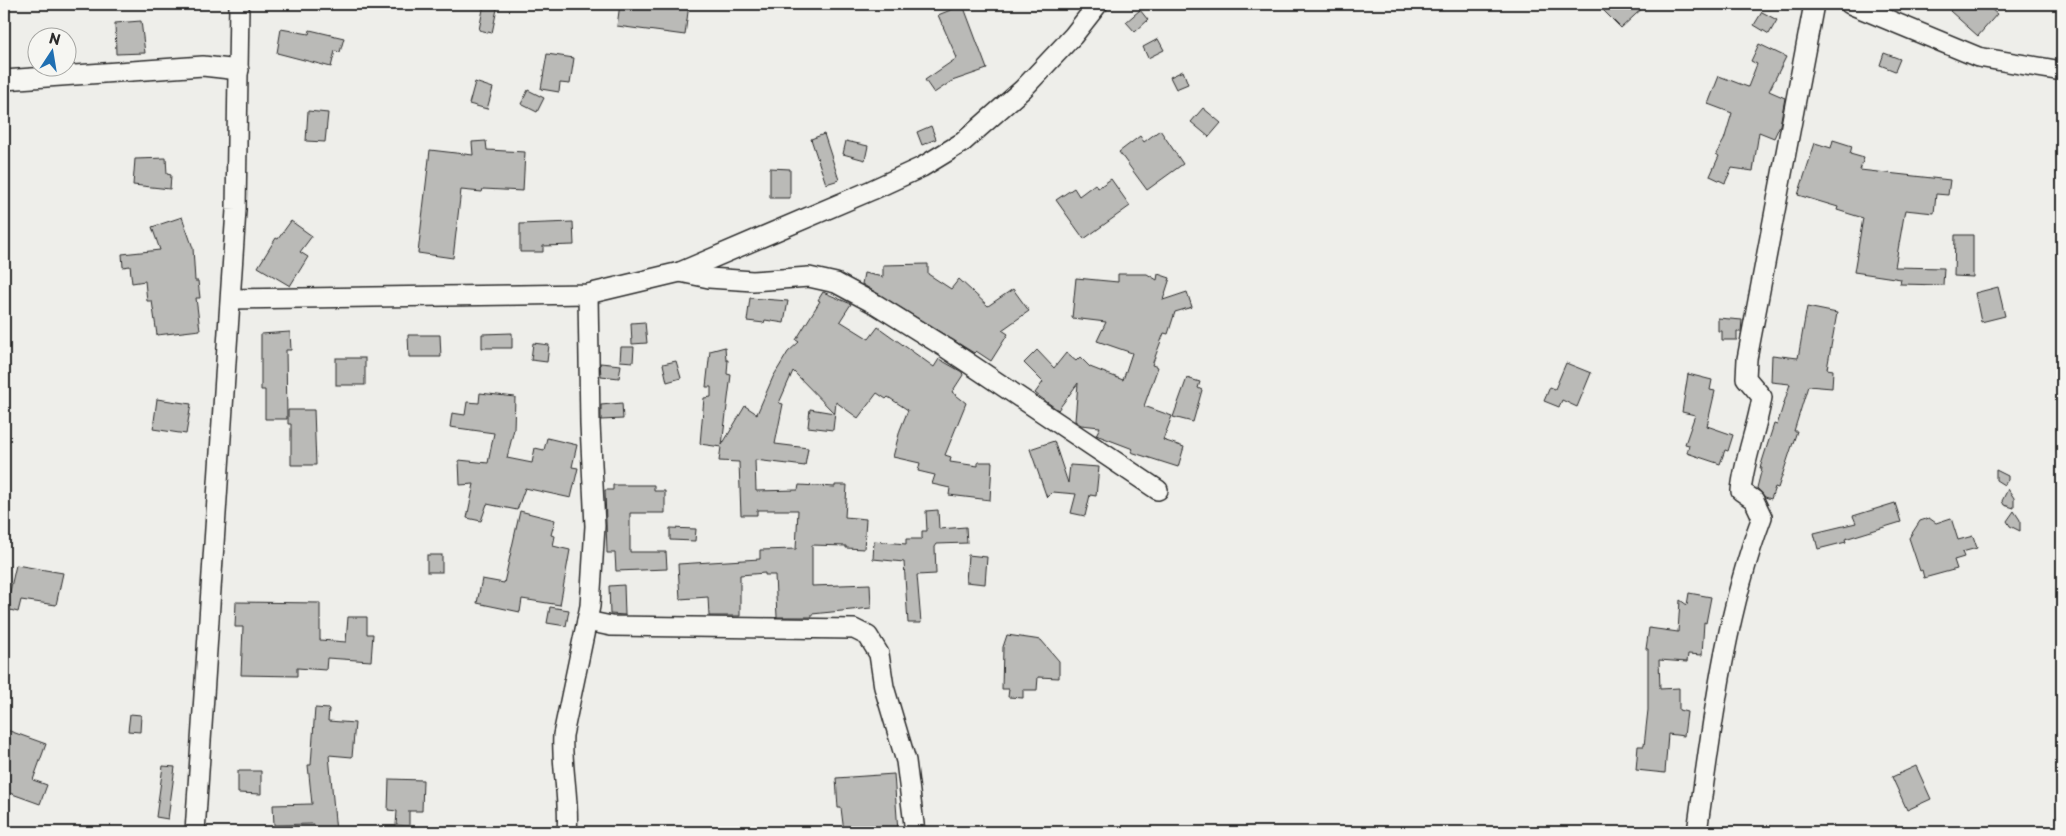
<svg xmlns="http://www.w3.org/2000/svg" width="2066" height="836" font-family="'Playpen Sans',sans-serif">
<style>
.building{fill:#babab7;stroke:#2b2b2b}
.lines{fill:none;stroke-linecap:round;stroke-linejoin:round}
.minor-casing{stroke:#2b2b2b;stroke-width:22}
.minor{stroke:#f6f6f2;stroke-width:19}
</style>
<rect width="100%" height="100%" fill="#eeeeea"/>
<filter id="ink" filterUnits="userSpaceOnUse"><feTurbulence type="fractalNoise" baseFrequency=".02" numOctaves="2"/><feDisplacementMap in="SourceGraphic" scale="10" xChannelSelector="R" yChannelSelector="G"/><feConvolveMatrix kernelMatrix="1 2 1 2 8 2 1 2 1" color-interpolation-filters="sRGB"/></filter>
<g filter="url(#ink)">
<!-- building -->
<g class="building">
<path d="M484,4H498L492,33L479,30Z"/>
<path d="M620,4H689L685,35L617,26Z"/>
<path d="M1597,4H1647L1621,28Z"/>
<path d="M1956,4H1985L1997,14L1978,36L1950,11Z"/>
<path d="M963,5L987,69L952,81L934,93L925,80L957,58L938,15Z"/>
<path d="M1140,10L1148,20L1135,32L1126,22Z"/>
<path d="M1762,12L1777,20L1769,34L1754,25Z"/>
<path d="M141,21L145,53L116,54L115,23Z"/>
<path d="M281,29L309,34L310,30L344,38L340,52L335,51L331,67L277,53Z"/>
<path d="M1158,39L1164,50L1148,58L1143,47Z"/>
<path d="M1759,44L1786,57L1769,91L1785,98L1780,125L1774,138L1759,132L1753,171L1732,168L1725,183L1710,176L1719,156L1716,154L1724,140L1732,113L1708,104L1719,76L1748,87L1757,64L1751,61Z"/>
<path d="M1884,53L1900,59L1895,71L1880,65Z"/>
<path d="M547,54L574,58L570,84L560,83L559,92L541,89Z"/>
<path d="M1183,71L1188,84L1176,89L1170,77Z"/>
<path d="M475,82L493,88L487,109L469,104Z"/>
<path d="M528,90L544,98L537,112L521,104Z"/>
<path d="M1203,108L1221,123L1209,137L1191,122Z"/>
<path d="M308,111L328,113L325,142L306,141Z"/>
<path d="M931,126L936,139L922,145L917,132Z"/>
<path d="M1160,130L1183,164L1147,190L1119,152L1140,136L1144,142Z"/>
<path d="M824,134L839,180L826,184L811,139Z"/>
<path d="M1833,140L1852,146L1850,154L1864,158L1860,170L1950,180L1948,195L1936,194L1934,213L1905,210L1895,267L1944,268L1943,285L1900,284L1901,279L1854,272L1863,218L1837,210L1838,207L1798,195L1815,143L1831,148Z"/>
<path d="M486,141L487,150L525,152L523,191L483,189L482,192L461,190L453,258L418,253L430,150L473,155L472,142Z"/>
<path d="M846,141L868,146L865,160L843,154Z"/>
<path d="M166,158L167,174L171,175L170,189L133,185L135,159Z"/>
<path d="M770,168L790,169V198H770Z"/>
<path d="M1111,179L1130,206L1084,239L1056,200L1074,188L1079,196L1095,184L1098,188Z"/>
<path d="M182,217L193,248L195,281H198L200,298H196L200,330L157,335L152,301H147L145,281L132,283L130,266L123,267L122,254L160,250L152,227Z"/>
<path d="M291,221L312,236L300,252L308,257L290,286L258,267L276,238L278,239Z"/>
<path d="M573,222L574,245L543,246V252H520V224Z"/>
<path d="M1955,235H1973V277L1954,276Z"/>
<path d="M928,264V274L951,289L959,279L988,306L1013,289L1029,311L1002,330L1008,334L991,361L976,351L974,353L862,284L864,273L883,277V265Z"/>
<path d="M1118,274H1147L1157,280L1158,274L1170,278L1163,300L1187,292L1192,307L1175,312L1168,334L1164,333L1152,365L1158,367L1144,406L1172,416L1163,440L1184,447L1178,467L1131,452L1133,449L1096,435L1100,427L1081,425L1075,421L1078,383L1058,410L1040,397L1035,393L1043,382L1024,363L1037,350L1054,368L1066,353L1076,361L1080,357L1090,367L1123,380L1132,353L1097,341L1106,322L1072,318L1076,278L1118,282Z"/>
<path d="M1998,287L2005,316L1981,322L1975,293Z"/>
<path d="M823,292L851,304L840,321L869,339L878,327L934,367L939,359L962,372L963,375L952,392L966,403L945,455L951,457L950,462L978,466V462H992L990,500L949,495L950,488L932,484L935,475L918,471L920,463L893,457L900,430L908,410L888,397L886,399L877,393L858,418L836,402L833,430L808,427L810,409L834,413L793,371L779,403L783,404L775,444L808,448L805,466L755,460L756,491L798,490L799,485L835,487V485H847L845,517L866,519L864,549L846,548V546L812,545V586L870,584L871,608L812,614V617H777L775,575H765V573L740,575V616H709L708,597L680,599L678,564L760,559V550L796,549L798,510H757V515H741L739,462L719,461L721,447L700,444L704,398L711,397V387H706L710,351L725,347L726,360H728L727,374L731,375L722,445L745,406L757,414L773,377L788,352L799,342L796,340L820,301L818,300Z"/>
<path d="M750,298L788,301L784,323L765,320L764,323L747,321Z"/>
<path d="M1807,307L1837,313L1827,369L1833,370L1832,388L1808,386L1794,431H1797L1778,488L1775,487L1771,499L1765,497L1757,488L1762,468H1760L1774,424L1777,425L1790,384L1771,382L1772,355L1798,358Z"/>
<path d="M1718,318L1742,320L1741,332H1737V340H1722V331H1718Z"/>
<path d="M645,322L647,343L632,344L631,323Z"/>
<path d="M290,332L291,350H286L287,419H265V390H261V334Z"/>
<path d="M512,333V348H482V334Z"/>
<path d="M408,335H440L441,357H409Z"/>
<path d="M533,343L549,345L547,362L531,360Z"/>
<path d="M621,347H634L633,362L620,361Z"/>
<rect x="336" y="358" width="29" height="27"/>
<path d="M676,361L681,378L667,382L663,364Z"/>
<path d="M600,363L621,365L619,378L601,376Z"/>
<path d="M1566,363L1591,373L1577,407L1562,400L1559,407L1544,401L1550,387L1555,389Z"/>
<path d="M1688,374L1712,380L1710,390L1715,391L1707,426L1733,435L1728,451L1725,450L1720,464L1687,453L1689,445L1685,444L1695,415L1682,412Z"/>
<path d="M1187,378L1200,382L1198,388L1202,390L1193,422L1173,417Z"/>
<path d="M480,393L515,397L514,429L507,458L532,463L535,448L544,450L547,438L577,445L572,467L578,468L571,498L525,488L517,510L487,504L481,521L467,518L474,484L460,485L459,460L488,463L494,433L450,427L452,413L465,415L467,402L479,403Z"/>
<path d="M157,399L191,404L186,434L153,429Z"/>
<path d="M622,403L623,419L601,420V405Z"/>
<path d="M288,410H314L316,465H291V424H288Z"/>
<path d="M1054,441L1068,483L1070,465L1099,467L1096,496L1090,495L1085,516L1071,513L1076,494L1053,492L1047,498L1030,449Z"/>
<path d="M1996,470L2008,476V480L2004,485L1996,480Z"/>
<path d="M613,485H654V491H665V513H630V552H666L667,569L616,571L615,553H607L605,490H613Z"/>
<path d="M2008,489L2014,498V508L2004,505L2002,501Z"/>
<path d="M1895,503L1901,522L1845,539L1846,542L1818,549L1814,533L1856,523L1853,516Z"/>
<path d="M938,510L939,529L966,527L967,543L937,544L935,547L936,574L917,575L921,623H908L904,562L873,559L874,541L906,544V539H922V531H927L926,511Z"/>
<path d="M520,511L555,520L551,535L555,536L553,546L570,550L560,605L522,599L520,612L477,603L482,579L504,583Z"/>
<path d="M2014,511L2020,520V531L2010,526L2007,521Z"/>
<path d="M1929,518L1936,523L1951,518L1958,540L1973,536L1977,548L1962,552L1964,557L1954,560L1957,569L1924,578L1922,570L1920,571L1909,538L1920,521Z"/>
<path d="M670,528L696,529L695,541L670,540Z"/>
<rect x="427" y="555" width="15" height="17"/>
<path d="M968,555L987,557L985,584L966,582Z"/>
<path d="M16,565L63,573L56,605L21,600L18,612L6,609Z"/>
<path d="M624,585L625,615L610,614L609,586Z"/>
<path d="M1689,593L1711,597L1706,623L1704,622L1702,655L1688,654L1687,662L1659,660L1660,689L1679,688V710L1687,712L1684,736L1668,734L1665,773L1636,770L1638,746H1644L1648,710V649H1646L1649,628L1678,632L1680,600L1687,605Z"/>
<path d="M236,602L320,603V640L346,642L348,617H367V634H373L371,661L327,658L326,670L297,668V676L241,675L243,627H235Z"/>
<path d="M550,607L569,610L566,626L547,623Z"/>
<path d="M1007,635L1041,640L1059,661V678L1038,677L1037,690H1023V698L1008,697L1009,689H1002L1003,647Z"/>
<path d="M315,708L329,709L328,721L355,723L352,757L329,755L336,832H315L314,824L274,825L273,805L312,804L308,765H311Z"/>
<path d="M130,714L141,715L140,732L128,731Z"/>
<path d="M4,729L46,744L33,780L47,785L40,804L4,791Z"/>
<path d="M163,766L175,767L168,819L156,817Z"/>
<path d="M1916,766L1931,799L1907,810L1892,777Z"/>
<path d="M238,771H261V794L238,793Z"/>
<path d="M894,774L898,832H844L841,808H838L836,778Z"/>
<path d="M389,779L423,780L422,811H409V826L396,825L397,811L388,810Z"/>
</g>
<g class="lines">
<defs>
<g id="minor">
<path d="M1850,4L1978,57L2062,71"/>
<path d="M4,80L203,66L239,70"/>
<path d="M680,272L709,278L753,281L809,277L836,283L877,305L946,348L1158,490"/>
<path d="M231,299L588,294L680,272L872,190L922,167L963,142L1023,89L1073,36L1098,4"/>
<path d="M587,621L611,626L854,629L868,636L879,654L884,687L906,761L915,832"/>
<path d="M195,832L236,210L239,4"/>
<path d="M567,832C570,800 561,768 563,735L590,606L595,526L590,424L588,294"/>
<path d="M1697,832C1712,726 1724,618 1762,517L1754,500L1741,491C1744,459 1757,429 1762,397L1746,378L1747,359L1814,4"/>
</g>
</defs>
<!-- minor casing -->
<use href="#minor" class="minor-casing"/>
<!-- minor -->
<use href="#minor" class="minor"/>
</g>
</g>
<!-- margin -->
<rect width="2066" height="836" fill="none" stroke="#f6f6f2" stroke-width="20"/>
<rect x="10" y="10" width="2046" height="816" fill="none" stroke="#2b2b2b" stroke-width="2" filter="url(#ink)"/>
<!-- north arrow -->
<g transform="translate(52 52) rotate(12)"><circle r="24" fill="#f6f6f2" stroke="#a5a5a2"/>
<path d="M0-4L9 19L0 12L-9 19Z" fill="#1f6fb2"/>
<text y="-8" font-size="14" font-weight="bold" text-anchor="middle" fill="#2b2b2b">N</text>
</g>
</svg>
